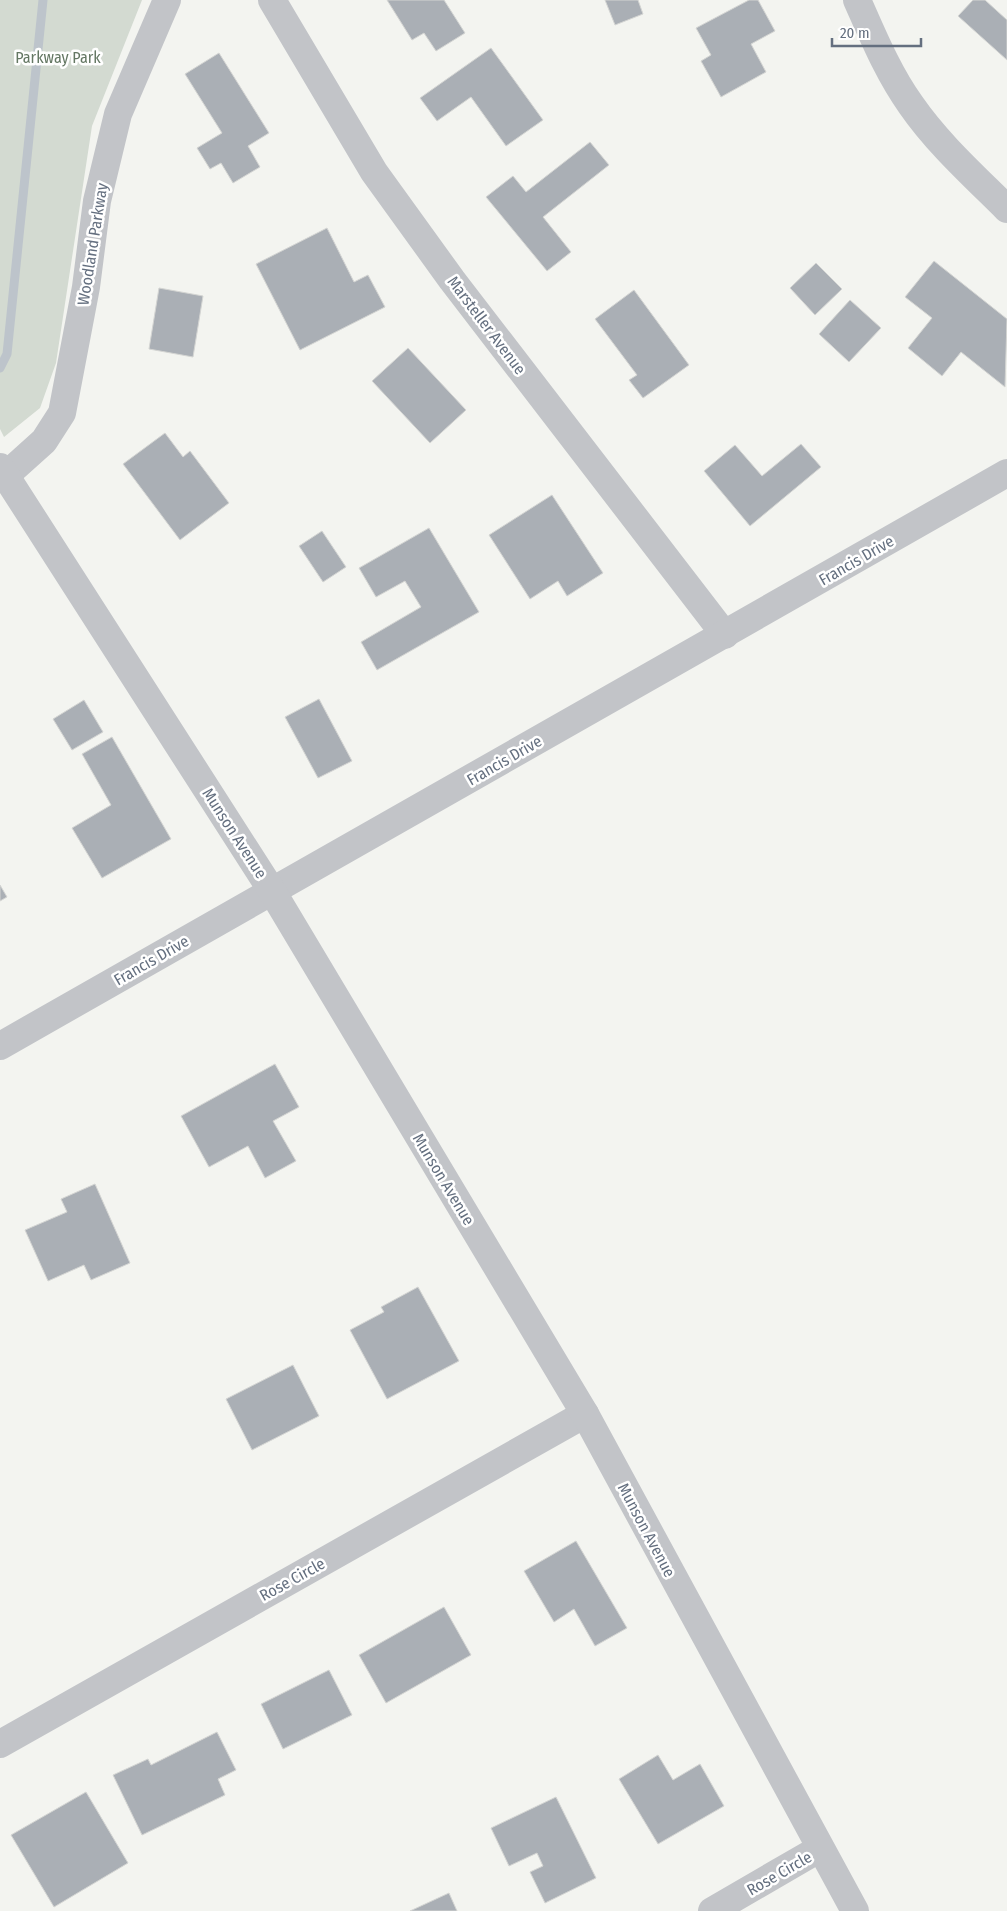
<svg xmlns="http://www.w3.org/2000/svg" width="1007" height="1911" font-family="'Fira Sans Condensed',sans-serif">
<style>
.green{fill:#d3dad1}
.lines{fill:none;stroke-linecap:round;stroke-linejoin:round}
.stream{stroke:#bdc4cb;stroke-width:9}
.building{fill:#aaafb5;stroke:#d4d5d3}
.minor{stroke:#c2c4c8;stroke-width:28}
.tertiary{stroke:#c2c4c8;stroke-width:28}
.labels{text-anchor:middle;stroke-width:5;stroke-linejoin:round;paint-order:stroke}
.park-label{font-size:16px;fill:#647763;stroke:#fff}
.street-label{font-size:16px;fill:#646f7f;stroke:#fff}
</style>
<rect width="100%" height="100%" fill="#f3f4f0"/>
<!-- green -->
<path class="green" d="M0,0H142L92,126L56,363L40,408L4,437L0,429Z"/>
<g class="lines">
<!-- stream -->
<path class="stream" d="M0,368L7,354L43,0"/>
</g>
<!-- building -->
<g class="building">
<path d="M387,0H444L465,33L436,51L424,33L412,40Z"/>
<path d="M605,0H638L643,14L615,25Z"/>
<path d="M749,0H758L775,31L751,44L766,72L721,97L701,61L711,55L696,28Z"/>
<path d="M973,0H985L1007,20V60L958,16Z"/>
<path d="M491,48L543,120L506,146L471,97L437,121L420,98Z"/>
<path d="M219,53L269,133L248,146L260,167L233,183L221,163L210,169L197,148L222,133L185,74Z"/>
<path d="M590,142L609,165L543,217L571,252L547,271L486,197L513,176L526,192Z"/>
<path d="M327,228L354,282L368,275L385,307L300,350L256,264Z"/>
<path d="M934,261L1007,319L1005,387L961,352L942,376L908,348L932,318L905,297Z"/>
<path d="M816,263L842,289L815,315L790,288Z"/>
<path d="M159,288L203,296L193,357L149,349Z"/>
<path d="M634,290L689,365L643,398L629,380L637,375L595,319Z"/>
<path d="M850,300L881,328L849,362L819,334Z"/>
<path d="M408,348L466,410L430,443L372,381Z"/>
<path d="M165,433L183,457L190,451L229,503L180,540L123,464Z"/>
<path d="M801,444L821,467L750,526L704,471L735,445L762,476Z"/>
<path d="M552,495L603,573L567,596L558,581L530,599L489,535Z"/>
<path d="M429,528L479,612L377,670L361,642L421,607L405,581L376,597L359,568Z"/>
<path d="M322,531L346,567L323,582L299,546Z"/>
<path d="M319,699L352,761L318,778L285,717Z"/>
<path d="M84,700L103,732L72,750L53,719Z"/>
<path d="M112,737L171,839L102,878L72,828L111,805L82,754Z"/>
<path d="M0,885L7,897L0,901Z"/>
<path d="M275,1064L299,1107L273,1121L296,1161L265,1178L248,1146L209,1167L181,1116Z"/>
<path d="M95,1184L130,1263L91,1280L84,1265L48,1281L25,1230L67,1212L61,1199Z"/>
<path d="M418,1287L459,1361L387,1399L350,1330L384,1312L381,1307Z"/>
<path d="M293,1365L319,1416L252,1450L226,1399Z"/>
<path d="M576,1541L627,1628L595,1646L574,1609L554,1622L524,1571Z"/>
<path d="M444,1607L471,1655L386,1703L359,1655Z"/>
<path d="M329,1670L352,1715L283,1749L261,1704Z"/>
<path d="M217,1732L236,1770L218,1779L225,1795L142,1835L113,1775L148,1759L151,1765Z"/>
<path d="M658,1755L673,1780L700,1764L724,1806L658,1844L619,1779Z"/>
<path d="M86,1792L128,1863L54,1907L11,1835Z"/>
<path d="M556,1797L596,1878L545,1903L530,1872L543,1866L537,1853L509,1866L491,1828Z"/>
<path d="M449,1893L457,1911H410Z"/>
</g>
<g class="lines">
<!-- minor -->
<g class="minor">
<path d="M272,0L374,172L452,280L725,635"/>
<path d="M857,0C873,36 888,73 911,105C938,144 974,176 1007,209"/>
<path d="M5,476L44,441L62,413L86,287L97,201L118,114L167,0"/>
<path d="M0,1046L1007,473"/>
<path d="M0,1744L585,1414"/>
<path d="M712,1911L819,1849"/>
</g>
<!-- tertiary -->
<path class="tertiary" d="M0,467L272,891L585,1414L855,1911"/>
</g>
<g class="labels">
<!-- park labels -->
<g class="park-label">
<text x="58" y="63">Parkway Park</text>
</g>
<!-- street labels -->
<g class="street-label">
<text transform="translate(92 244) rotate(-81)" y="6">Woodland Parkway</text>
<text transform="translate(487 325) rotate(53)" y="6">Marsteller Avenue</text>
<text transform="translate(856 560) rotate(-30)" y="6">Francis Drive</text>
<text transform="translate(504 760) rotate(-30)" y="6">Francis Drive</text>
<text transform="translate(235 833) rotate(57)" y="6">Munson Avenue</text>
<text transform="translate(151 960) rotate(-30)" y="6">Francis Drive</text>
<text transform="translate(444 1179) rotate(59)" y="6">Munson Avenue</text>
<text transform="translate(647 1530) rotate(62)" y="6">Munson Avenue</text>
<text transform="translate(292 1579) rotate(-29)" y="6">Rose Circle</text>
<text transform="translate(779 1873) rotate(-30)" y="6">Rose Circle</text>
</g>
</g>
<!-- scale -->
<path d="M832 38v8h89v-8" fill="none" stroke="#646f7f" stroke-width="2.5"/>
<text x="840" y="38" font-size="15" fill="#646f7f" stroke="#ffffff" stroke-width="4" paint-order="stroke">20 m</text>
</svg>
